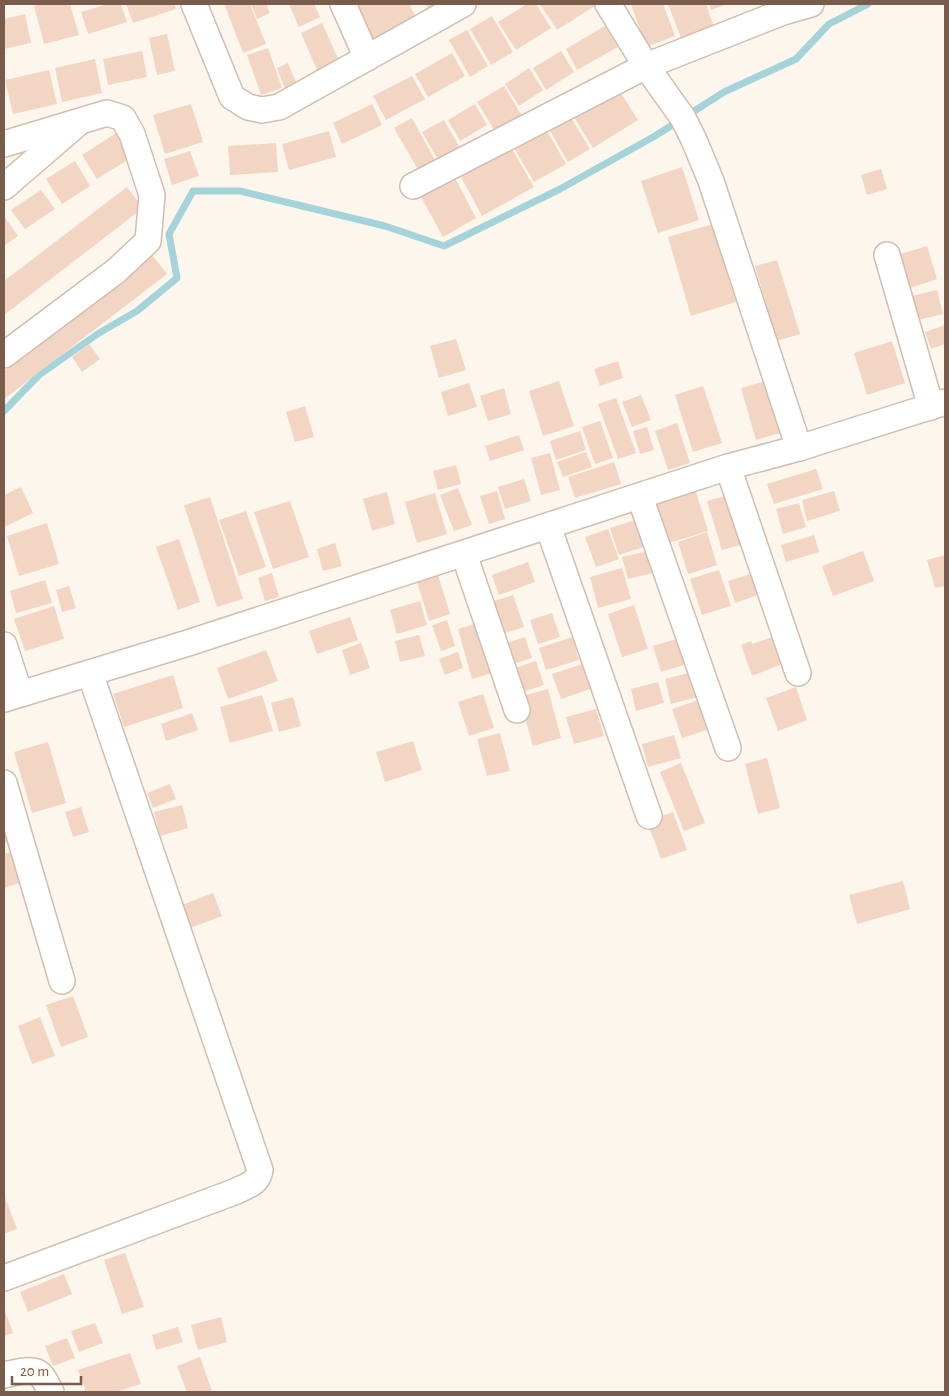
<svg xmlns="http://www.w3.org/2000/svg" width="949" height="1396" font-family="'Alegreya Sans',sans-serif">
<style>
.lines{fill:none;stroke-linecap:round;stroke-linejoin:round}
.stream{stroke:#a5d3da;stroke-width:7}
.building{fill:#f3d5c3}
.minor-casing{stroke:#d1beb0;stroke-width:28}
.minor{stroke:#fff;stroke-width:25}
</style>
<rect width="100%" height="100%" fill="#fdf6ec"/>
<g class="lines">
<!-- stream -->
<path class="stream" d="M4,411L39,375L99,333L137,311L177,278L169,234L193,191H240L385,226L444,246L560,189L655,136L724,92L796,59L829,24L868,4"/>
</g>
<!-- building -->
<g class="building">
<path d="M41,4H70L79,35L44,44L34,6Z"/>
<path d="M108,4H121L127,22L88,34L81,12Z"/>
<path d="M126,4H174L176,9L133,23Z"/>
<path d="M227,4H250L266,44L243,53L225,6L227,5Z"/>
<path d="M251,4H266L270,13L257,19Z"/>
<path d="M289,4H314L320,17L299,27Z"/>
<path d="M351,4H409L421,27L373,50Z"/>
<path d="M426,4H453L429,12Z"/>
<path d="M527,4H536L551,28L516,50L498,22Z"/>
<path d="M540,4H598L557,30Z"/>
<path d="M631,4H663L675,36L646,47Z"/>
<path d="M668,4H706L714,27L681,38Z"/>
<path d="M709,4H728L711,10Z"/>
<path d="M25,14L31,43L4,49V19Z"/>
<path d="M492,16L513,52L491,65L470,29Z"/>
<path d="M322,23L340,63L318,72L301,33Z"/>
<path d="M605,26L618,47L577,70L566,49Z"/>
<path d="M467,30L488,66L470,77L449,40Z"/>
<path d="M167,34L175,71L157,75L149,38Z"/>
<path d="M268,48L282,88L261,95L247,55Z"/>
<path d="M142,51L147,77L108,85L103,59Z"/>
<path d="M561,51L574,72L546,90L533,68Z"/>
<path d="M452,53L465,76L428,97L415,74Z"/>
<path d="M95,59L102,93L62,102L55,68Z"/>
<path d="M288,63L300,92L288,97L277,68Z"/>
<path d="M529,68L543,90L519,106L505,84Z"/>
<path d="M49,70L57,104L13,114L5,80Z"/>
<path d="M412,76L425,99L386,120L373,96Z"/>
<path d="M504,86L522,116L496,133L477,102Z"/>
<path d="M617,87L638,120L593,148L572,114Z"/>
<path d="M191,104L203,142L165,154L153,115Z"/>
<path d="M372,104L382,125L342,144L333,123Z"/>
<path d="M475,104L487,125L460,141L448,120Z"/>
<path d="M570,116L590,149L568,162L549,129Z"/>
<path d="M412,118L437,164L420,173L394,128Z"/>
<path d="M444,120L463,153L442,166L422,132Z"/>
<path d="M546,129L566,164L534,182L514,148Z"/>
<path d="M329,131L336,157L289,170L282,144Z"/>
<path d="M118,132L134,156L97,179L82,155Z"/>
<path d="M276,143L278,172L230,175L228,146Z"/>
<path d="M512,149L534,187L482,216L461,177Z"/>
<path d="M190,151L199,176L172,185L164,159Z"/>
<path d="M75,161L90,186L62,204L46,179Z"/>
<path d="M682,167L699,220L658,233L641,181Z"/>
<path d="M881,169L887,189L867,195L861,175Z"/>
<path d="M455,178L476,218L443,237L421,197Z"/>
<path d="M127,187L143,208L4,315V281Z"/>
<path d="M41,190L55,209L25,229L11,210Z"/>
<path d="M4,216L18,236L4,246Z"/>
<path d="M713,224L736,302L691,316L668,237Z"/>
<path d="M927,246L937,279L904,290L894,256Z"/>
<path d="M153,256L167,274L4,399V371Z"/>
<path d="M777,260L800,334L777,341L755,266Z"/>
<path d="M937,290L943,314L914,321L908,297Z"/>
<path d="M945,325V344L931,349L925,332Z"/>
<path d="M456,339L466,370L439,378L430,346Z"/>
<path d="M892,341L905,383L867,395L854,353Z"/>
<path d="M89,344L100,359L82,372L72,357Z"/>
<path d="M618,361L623,378L600,386L594,369Z"/>
<path d="M559,381L574,426L543,436L529,391Z"/>
<path d="M765,381L780,433L756,440L741,388Z"/>
<path d="M469,383L477,407L448,416L441,392Z"/>
<path d="M703,386L722,443L693,452L675,395Z"/>
<path d="M504,388L511,414L488,421L480,396Z"/>
<path d="M641,395L651,420L632,427L622,402Z"/>
<path d="M616,398L636,453L618,459L598,404Z"/>
<path d="M305,406L314,437L295,442L286,412Z"/>
<path d="M600,421L613,458L595,464L582,427Z"/>
<path d="M677,423L690,463L668,470L655,431Z"/>
<path d="M647,427L654,450L640,454L633,431Z"/>
<path d="M580,431L586,450L556,460L550,441Z"/>
<path d="M519,435L524,450L490,461L485,446Z"/>
<path d="M586,452L592,467L563,477L557,462Z"/>
<path d="M550,453L560,490L541,495L531,458Z"/>
<path d="M614,462L621,484L575,498L568,477Z"/>
<path d="M456,465L461,484L438,490L433,471Z"/>
<path d="M816,469L823,489L774,504L767,484Z"/>
<path d="M524,479L531,501L505,509L498,487Z"/>
<path d="M21,487L33,513L4,527V495Z"/>
<path d="M458,488L472,525L454,531L440,495Z"/>
<path d="M695,489L708,531L666,544L654,503Z"/>
<path d="M497,491L505,519L489,524L480,496Z"/>
<path d="M834,491L840,511L807,521L802,500Z"/>
<path d="M387,492L395,524L372,531L363,499Z"/>
<path d="M435,493L447,534L417,543L405,502Z"/>
<path d="M736,493L751,542L722,550L707,501Z"/>
<path d="M210,497L243,599L217,607L184,505Z"/>
<path d="M290,501L309,557L273,569L254,512Z"/>
<path d="M799,503L806,527L783,534L776,509Z"/>
<path d="M246,511L266,567L239,576L219,520Z"/>
<path d="M638,519L647,546L619,555L610,528Z"/>
<path d="M47,523L59,564L19,576L7,536Z"/>
<path d="M608,529L619,559L596,567L585,537Z"/>
<path d="M707,532L717,565L688,574L678,542Z"/>
<path d="M814,535L819,552L786,562L781,545Z"/>
<path d="M179,539L200,602L178,610L156,547Z"/>
<path d="M335,543L342,566L323,571L317,549Z"/>
<path d="M649,551L653,573L628,579L622,557Z"/>
<path d="M863,551L874,581L833,596L822,566Z"/>
<path d="M945,555V586L935,588L927,560Z"/>
<path d="M528,562L535,582L499,595L492,575Z"/>
<path d="M622,568L631,599L598,608L590,577Z"/>
<path d="M719,570L731,606L702,615L690,579Z"/>
<path d="M757,572L764,593L735,603L728,581Z"/>
<path d="M272,573L279,597L265,601L258,578Z"/>
<path d="M438,575L450,614L429,621L417,582Z"/>
<path d="M45,580L52,603L16,613L10,591Z"/>
<path d="M69,586L76,608L62,612L56,590Z"/>
<path d="M513,595L524,627L499,635L488,603Z"/>
<path d="M420,601L427,625L397,634L390,610Z"/>
<path d="M634,605L648,649L622,657L608,614Z"/>
<path d="M54,606L64,639L25,651L14,619Z"/>
<path d="M552,613L560,637L538,644L530,620Z"/>
<path d="M350,617L358,640L317,654L309,631Z"/>
<path d="M447,620L455,646L441,651L432,625Z"/>
<path d="M478,623L493,673L472,679L458,629Z"/>
<path d="M419,635L425,656L400,662L395,641Z"/>
<path d="M686,636L694,662L661,672L653,646Z"/>
<path d="M775,636L785,663L752,676L741,645L751,641L752,644Z"/>
<path d="M525,637L532,658L504,667L497,646Z"/>
<path d="M572,637L579,660L546,670L539,648Z"/>
<path d="M361,643L370,668L350,675L342,650Z"/>
<path d="M266,650L278,681L228,699L217,668Z"/>
<path d="M458,652L463,668L445,675L439,659Z"/>
<path d="M536,661L544,685L514,695L506,671Z"/>
<path d="M588,662L596,687L561,699L552,674Z"/>
<path d="M696,671L702,696L671,704L665,679Z"/>
<path d="M173,675L183,708L124,727L113,694Z"/>
<path d="M658,682L664,703L636,711L631,689Z"/>
<path d="M796,687L807,720L778,731L766,698Z"/>
<path d="M548,689L561,738L533,746L519,697Z"/>
<path d="M483,694L494,728L469,736L458,702Z"/>
<path d="M262,695L273,731L230,743L220,707Z"/>
<path d="M293,697L301,726L279,732L271,703Z"/>
<path d="M704,698L713,728L682,738L672,709Z"/>
<path d="M596,709L604,736L574,744L566,717Z"/>
<path d="M192,713L198,730L166,741L161,724Z"/>
<path d="M500,733L510,771L487,776L477,739Z"/>
<path d="M674,735L681,758L648,767L642,744Z"/>
<path d="M413,741L422,770L385,782L376,752Z"/>
<path d="M48,742L66,803L32,813L14,752Z"/>
<path d="M767,758L780,808L758,814L745,764Z"/>
<path d="M681,763L705,823L684,831L660,772Z"/>
<path d="M170,784L176,799L153,808L147,793Z"/>
<path d="M182,805L188,828L160,836L154,812Z"/>
<path d="M81,807L89,832L73,837L65,812Z"/>
<path d="M673,812L687,850L661,859L647,821Z"/>
<path d="M4,817L12,841L4,843Z"/>
<path d="M18,850L28,880L4,888V854Z"/>
<path d="M903,881L910,909L857,924L849,895Z"/>
<path d="M213,893L222,916L190,928L182,905Z"/>
<path d="M73,996L88,1037L61,1047L46,1005Z"/>
<path d="M40,1017L55,1056L32,1064L18,1026Z"/>
<path d="M4,1195L17,1229L4,1234Z"/>
<path d="M125,1253L144,1307L122,1314L104,1260Z"/>
<path d="M64,1274L72,1294L28,1312L20,1292Z"/>
<path d="M4,1308L13,1333L4,1336Z"/>
<path d="M221,1317L227,1342L198,1350L191,1325Z"/>
<path d="M95,1323L103,1343L79,1352L71,1331Z"/>
<path d="M178,1327L183,1342L156,1350L152,1335Z"/>
<path d="M67,1338L75,1358L53,1366L45,1346Z"/>
<path d="M130,1353L141,1384L115,1392H86L78,1370Z"/>
<path d="M200,1357L212,1391L209,1392H187L177,1366Z"/>
</g>
<g class="lines">
<defs>
<g id="minor">
<path d="M194,4L232,97L248,107L262,110L279,107L463,4"/>
<path d="M343,4L367,58"/>
<path d="M608,4L646,66L683,118L694,140L711,181L799,448"/>
<path d="M4,144L107,113L123,118L132,134L152,195L148,241L116,271L4,355"/>
<path d="M413,186L646,66L783,12L811,4"/>
<path d="M4,187L76,125"/>
<path d="M887,255L931,407"/>
<path d="M728,467L798,673"/>
<path d="M640,497L728,748"/>
<path d="M548,526L649,816"/>
<path d="M464,554L517,710"/>
<path d="M4,645L20,694"/>
<path d="M4,699L188,643L728,467L799,448L945,402"/>
<path d="M4,783L62,981"/>
<path d="M4,1278L234,1192C246,1186 258,1184 260,1170L90,673"/>
<path d="M4,1375C13,1373 33,1367 40,1374C45,1379 48,1387 51,1392"/>
</g>
</defs>
<!-- minor casing -->
<use href="#minor" class="minor-casing"/>
<!-- minor -->
<use href="#minor" class="minor"/>
</g>
<!-- border -->
<rect width="949" height="1396" fill="none" stroke="#7a5c4d" stroke-width="10"/>
<!-- scale -->
<path d="M12 1376v8h69v-8" fill="none" stroke="#7a5c4d" stroke-width="2.5"/>
<text x="20" y="1376" font-size="15" fill="#7a5c4d" stroke="#fffaf3" stroke-width="4" paint-order="stroke">20 m</text>
</svg>
